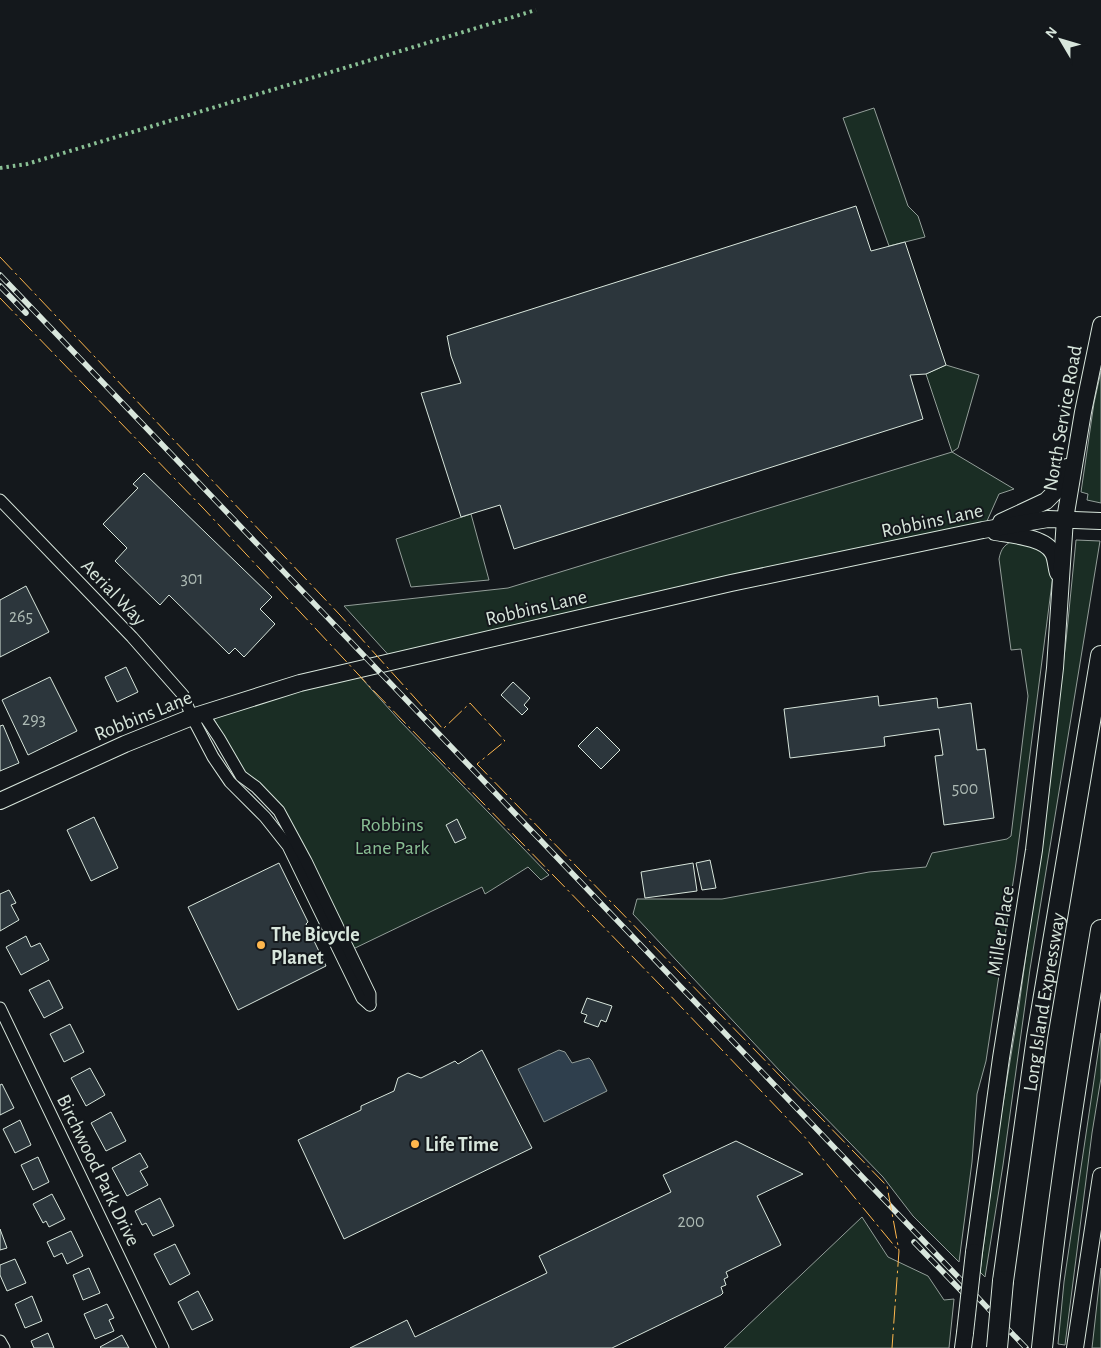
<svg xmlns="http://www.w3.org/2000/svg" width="1101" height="1348" font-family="'Alegreya Sans',sans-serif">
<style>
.green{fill:#1a2d24;stroke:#939e99}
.water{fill:#2f3f4d;stroke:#939e99}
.building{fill:#2c363c;stroke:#d8e6dc}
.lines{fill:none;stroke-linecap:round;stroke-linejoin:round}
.street-casing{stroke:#d8e6dc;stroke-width:13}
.secondary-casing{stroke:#d8e6dc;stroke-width:18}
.highway-casing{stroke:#d8e6dc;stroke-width:22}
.street{stroke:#14181c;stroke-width:11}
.secondary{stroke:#14181c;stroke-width:16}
.highway{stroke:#14181c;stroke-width:20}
.rail-casing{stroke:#d8e6dc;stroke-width:5.5}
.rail{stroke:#14181c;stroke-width:4;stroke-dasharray:11;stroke-linecap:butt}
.secondary-bridge-casing{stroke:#d8e6dc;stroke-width:18;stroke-linecap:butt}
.highway-bridge-casing{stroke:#d8e6dc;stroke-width:22;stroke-linecap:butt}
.secondary-bridge{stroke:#14181c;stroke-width:16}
.highway-bridge{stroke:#14181c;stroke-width:20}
.hedge{stroke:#8ac095;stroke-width:4;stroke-dasharray:2.5 4;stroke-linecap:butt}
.power{stroke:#ffb74d;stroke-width:1;stroke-dasharray:18 4 2.5 4;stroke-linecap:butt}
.poi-dot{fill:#ffb74d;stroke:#14181c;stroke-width:2}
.labels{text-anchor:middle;stroke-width:4;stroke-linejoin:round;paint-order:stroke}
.number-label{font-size:18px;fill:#adbab4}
.street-label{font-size:20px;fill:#d8e6dc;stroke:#14181c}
.park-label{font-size:20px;fill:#8ac095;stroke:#14181c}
.poi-label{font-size:20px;font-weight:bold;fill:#d8e6dc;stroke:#14181c;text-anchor:start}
</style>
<rect width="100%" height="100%" fill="#14181c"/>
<!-- green -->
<g class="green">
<path d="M874,108L908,206L918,216L925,237L889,246L843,118Z"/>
<path d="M946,365L979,375L958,448L952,452L1014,489L999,494L983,530L394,661L344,606L508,588L952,452L926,374Z"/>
<path d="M1101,371V503L1087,500L1088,494L1081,492L1094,403Z"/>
<path d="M471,514L489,580L411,587L396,539Z"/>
<path d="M1015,540L1046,550L1053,575L1016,863L986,1061L977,1094L972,1162L959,1262L913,1216L883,1177L780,1071L633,914L637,899H722L869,872L926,867L932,853L1007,839L1011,836L1028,696L1021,649L1011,650L999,559C1001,548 1005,544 1015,540Z"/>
<path d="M1076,540L1100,541L1030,969L1003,1165L985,1277L980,1272L998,1134L1018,1013L1036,882L1066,641Z"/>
<path d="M355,671L400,721L549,875L541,880L528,867L485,894L482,887L353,949L284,810L243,771L210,712Z"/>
<path d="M1101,1033V1078L1092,1133L1065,1345L1058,1344L1064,1282Z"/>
<path d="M862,1217L888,1257L928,1276L944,1300L954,1299L949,1348H724Z"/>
<path d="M1101,1268V1348H1092Z"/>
</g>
<!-- water -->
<path class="water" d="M559,1050L565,1052L572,1063L589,1058L592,1061L607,1091L544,1122L518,1069Z"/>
<!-- building -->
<g class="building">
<path d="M856,206L871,251L905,242L946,365L926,374L910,375L923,419L514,549L500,505L461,517L421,393L461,383L451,356L447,336Z"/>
<path d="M144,473L272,597L260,609L275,624L244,657L235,648L229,654L169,595L160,605L115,561L127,548L103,524L138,488L133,484Z"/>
<path d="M26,586L49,632L0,657V600Z"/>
<path d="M126,667L138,692L117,702L105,677Z"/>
<path d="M50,677L77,731L28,755L2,700Z"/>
<path d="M513,682L530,698L524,705L528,709L522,715L501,695Z"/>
<path d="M878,696L879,706L937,698L938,708L971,703L977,750L985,749L994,818L944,825L935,756L943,755L939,729L884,737L885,746L790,758L784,709Z"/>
<path d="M3,725L19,763L0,771V726Z"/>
<path d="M597,727L620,750L601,769L578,746Z"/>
<path d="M94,817L118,868L91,881L67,830Z"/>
<path d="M457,819L466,838L455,843L446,825Z"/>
<path d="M710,860L716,888L702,890L696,863Z"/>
<path d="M279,863L308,922L306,924L326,966L238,1010L188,907Z"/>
<path d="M693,863L697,891L645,898L641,872Z"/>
<path d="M9,890L16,903L11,905L19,920L0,931V894Z"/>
<path d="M26,936L31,947L40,943L49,960L21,975L6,947Z"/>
<path d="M49,980L63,1008L44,1018L29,990Z"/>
<path d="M587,998L612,1006L606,1022L601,1020L598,1027L584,1022L587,1015L581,1013Z"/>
<path d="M70,1024L84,1052L64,1062L50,1034Z"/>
<path d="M482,1050L532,1148L344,1239L298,1140L361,1110V1106L394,1091L398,1078L408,1073L421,1078L455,1061L458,1064Z"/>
<path d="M90,1068L105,1095L86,1106L71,1078Z"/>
<path d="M2,1084L14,1108L0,1115V1085Z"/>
<path d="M111,1112L126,1141L106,1151L91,1123Z"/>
<path d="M20,1120L31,1145L15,1153L3,1129Z"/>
<path d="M736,1141L803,1174L757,1196L781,1245L726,1272L728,1277L724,1279L726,1285L721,1287L723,1293L721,1295L612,1348H350L407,1320L415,1337L547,1273L539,1256L671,1192L663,1175Z"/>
<path d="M140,1153L148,1167L140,1171L148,1185L127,1196L112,1168Z"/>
<path d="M38,1157L49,1182L33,1190L21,1165Z"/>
<path d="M52,1194L65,1219L49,1227L46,1221L43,1223L33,1204Z"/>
<path d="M160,1198L174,1226L153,1236L146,1223L142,1225L135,1211Z"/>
<path d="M0,1229L7,1248L0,1250Z"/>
<path d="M71,1231L83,1256L67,1264L62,1253L54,1257L47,1242Z"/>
<path d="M175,1244L190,1274L170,1285L154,1254Z"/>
<path d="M15,1259L26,1283L7,1291L0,1275V1265Z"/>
<path d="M89,1268L100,1293L83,1300L73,1275Z"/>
<path d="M198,1291L213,1320L192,1330L178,1302Z"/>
<path d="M32,1296L42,1321L25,1328L15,1304Z"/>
<path d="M107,1304L114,1318L109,1320L114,1331L95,1339L84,1314Z"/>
<path d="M48,1333L54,1348H34L31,1341Z"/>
<path d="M122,1335L129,1348H101L100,1347Z"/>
</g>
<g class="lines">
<defs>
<g id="street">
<path d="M0,500L132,637L183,695L192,717L213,757L230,782L265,817L288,846L362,998L370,1005"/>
<path d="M203,714L219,738L241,776L256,787L279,811L306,861L358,969L370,994V1005"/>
<path d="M0,1008L163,1348"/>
<path d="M0,1341L4,1348"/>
</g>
<g id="secondary">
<path d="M1001,522L1046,501L1061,486L1067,467"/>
<path d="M995,532C1012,535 1045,537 1053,553C1056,558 1056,567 1058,573"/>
<path d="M0,801L125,744L192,717L300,683L731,583L983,530L1048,519L1100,521"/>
<path d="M974,1252L1001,1058L1034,850L1055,668L1065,519L1083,412L1101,325"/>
<path d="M963,1348L965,1333"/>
<path d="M1075,1348L1101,1176"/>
</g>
<g id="highway">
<path id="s1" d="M1003,1281L1037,1037L1101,656"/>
<path d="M1042,1348C1056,1208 1078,1068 1101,930"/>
</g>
</defs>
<!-- street casing -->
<use href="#street" class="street-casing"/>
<!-- secondary casing -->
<use href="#secondary" class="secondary-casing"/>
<!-- highway casing -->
<use href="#highway" class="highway-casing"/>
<!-- street -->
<use href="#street" class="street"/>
<!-- secondary -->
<use href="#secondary" class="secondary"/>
<!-- highway -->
<use href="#highway" class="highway"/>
<defs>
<g id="rail">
<path d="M0,275L1026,1348"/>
<path d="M0,286L26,313"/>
<path d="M914,1242L971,1301"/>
</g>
</defs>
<!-- rail casing -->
<use href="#rail" class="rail-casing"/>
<!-- rail -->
<use href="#rail" class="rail"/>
<defs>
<path id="secondary-bridge" d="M965,1333L974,1252"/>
<path id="highway-bridge" d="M997,1348L1003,1281"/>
</defs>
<!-- secondary-bridge casing -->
<use href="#secondary-bridge" class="secondary-bridge-casing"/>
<!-- highway-bridge casing -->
<use href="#highway-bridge" class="highway-bridge-casing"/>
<!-- secondary-bridge -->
<use href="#secondary-bridge" class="secondary-bridge"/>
<!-- highway-bridge -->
<use href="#highway-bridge" class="highway-bridge"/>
<!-- hedge -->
<path class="hedge" d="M0,168L27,164L536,10"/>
<!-- power -->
<g class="power">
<path d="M0,257L340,615L443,729L470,703L505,741L477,764L887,1186L899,1251L892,1348"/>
<path d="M0,298L204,509L371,688L664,989L803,1135L897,1249"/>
</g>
</g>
<!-- markers -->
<g class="poi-dot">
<circle cx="261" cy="945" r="5"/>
<circle cx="415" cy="1144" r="5"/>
</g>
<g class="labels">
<!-- number labels -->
<g class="number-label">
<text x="192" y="584">301</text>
<text x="21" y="622">265</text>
<text x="34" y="725">293</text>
<text x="965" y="794">500</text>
<text x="691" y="1227">200</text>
</g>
<!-- street labels -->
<g class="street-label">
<text transform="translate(1062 418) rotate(-80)" y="7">North Service Road</text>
<text transform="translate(932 520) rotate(-12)" y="7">Robbins Lane</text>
<text transform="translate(114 592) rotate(46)" y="7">Aerial Way</text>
<text transform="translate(536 607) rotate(-13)" y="7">Robbins Lane</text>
<text transform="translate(143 715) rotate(-22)" y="7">Robbins Lane</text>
<text transform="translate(1000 931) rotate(-81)" y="7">Miller Place</text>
<text dy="7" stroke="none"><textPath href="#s1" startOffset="282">Long Island Expressway</textPath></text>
<text transform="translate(99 1170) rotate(64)" y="7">Birchwood Park Drive</text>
</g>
<!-- park labels -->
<g class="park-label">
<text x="392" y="831">Robbins<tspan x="392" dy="23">Lane Park</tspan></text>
</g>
<!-- poi labels -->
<g class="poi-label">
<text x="271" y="941">The Bicycle<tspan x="271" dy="23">Planet</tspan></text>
<text x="425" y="1151">Life Time</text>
</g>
</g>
<!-- north arrow -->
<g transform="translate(1061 40) rotate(308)" stroke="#14181c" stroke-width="4" paint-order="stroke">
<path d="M0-4L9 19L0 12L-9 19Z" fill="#d8e6dc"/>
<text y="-8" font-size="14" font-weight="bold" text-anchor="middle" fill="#d8e6dc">N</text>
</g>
</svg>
